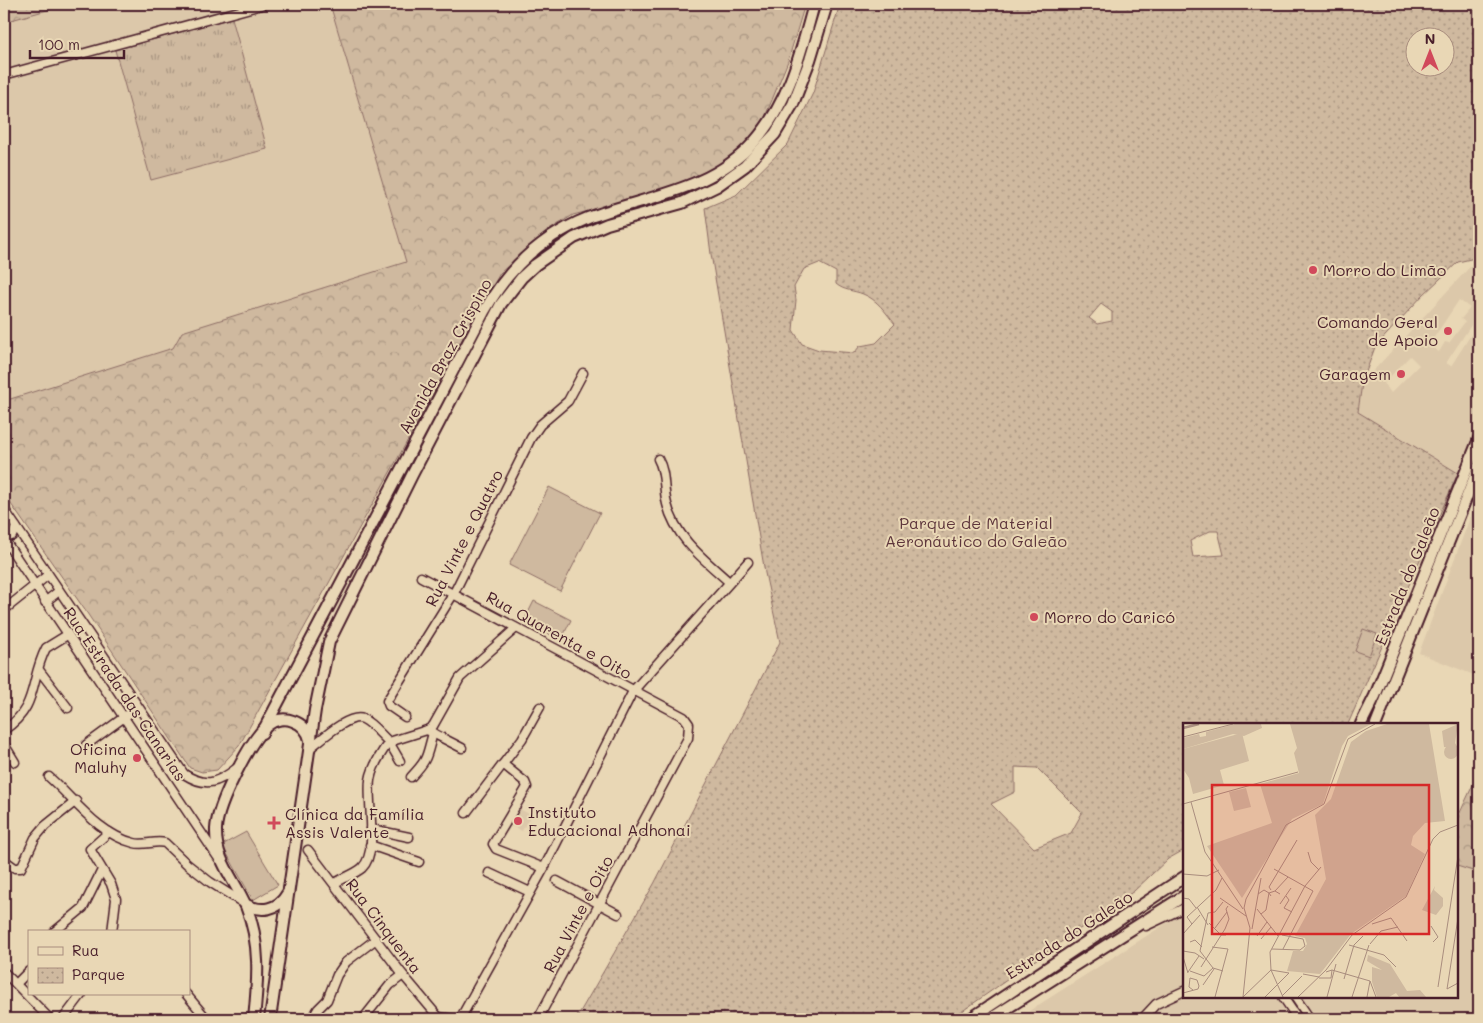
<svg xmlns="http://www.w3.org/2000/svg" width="1483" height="1023" font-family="Mali,sans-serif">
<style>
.built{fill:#dcc8aa;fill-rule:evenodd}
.grass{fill:url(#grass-tufts);stroke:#8c6c65}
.forest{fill:url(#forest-crowns);stroke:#8c6c65}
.park{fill:url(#park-dots);stroke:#8c6c65;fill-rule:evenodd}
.garden{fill:#cfb99f;stroke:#8c6c65}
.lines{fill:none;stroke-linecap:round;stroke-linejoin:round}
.street-casing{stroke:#4a1f2b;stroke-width:11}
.secondary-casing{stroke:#4a1f2b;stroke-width:14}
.street{stroke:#e9d7b5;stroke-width:8}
.secondary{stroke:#e9d7b5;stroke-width:10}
.poi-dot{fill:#d1495b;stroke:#e9d7b5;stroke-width:2}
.labels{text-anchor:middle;stroke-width:4;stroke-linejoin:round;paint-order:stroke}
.poi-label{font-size:16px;fill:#4a1f2b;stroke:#e9d7b5;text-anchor:start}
.street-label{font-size:16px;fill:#4a1f2b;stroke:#e9d7b5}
.park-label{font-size:16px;fill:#5e363c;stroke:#e9d7b5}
.inset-river{fill:none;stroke:#ac9181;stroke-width:2.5}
.inset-road{fill:none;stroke:#a98d7e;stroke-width:1}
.view{fill:#d62828;fill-opacity:0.15;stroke:#d62828;stroke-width:2.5}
.inset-edge{fill:none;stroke:#4a1f2b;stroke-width:2.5}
</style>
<defs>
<pattern id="grass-tufts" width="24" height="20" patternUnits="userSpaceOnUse" patternTransform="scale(1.25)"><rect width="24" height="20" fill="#cfb99f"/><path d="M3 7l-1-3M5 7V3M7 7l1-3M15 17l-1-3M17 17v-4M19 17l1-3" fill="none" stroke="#aa9682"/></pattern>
<pattern id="forest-crowns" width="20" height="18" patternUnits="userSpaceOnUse" patternTransform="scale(1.25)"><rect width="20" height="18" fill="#cfb99f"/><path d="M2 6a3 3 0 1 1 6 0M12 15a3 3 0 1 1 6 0" fill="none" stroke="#aa9682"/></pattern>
<pattern id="park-dots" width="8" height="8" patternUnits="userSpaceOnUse" patternTransform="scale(1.25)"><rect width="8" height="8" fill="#cfb99f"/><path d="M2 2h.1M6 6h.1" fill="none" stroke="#aa9682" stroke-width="1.8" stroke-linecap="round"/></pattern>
</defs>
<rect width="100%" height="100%" fill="#e9d7b5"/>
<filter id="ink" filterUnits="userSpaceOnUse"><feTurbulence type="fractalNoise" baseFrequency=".02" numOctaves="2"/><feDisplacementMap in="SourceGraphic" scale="10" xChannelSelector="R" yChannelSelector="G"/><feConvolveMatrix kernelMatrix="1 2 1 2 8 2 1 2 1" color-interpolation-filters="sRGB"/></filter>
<g filter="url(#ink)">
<!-- built -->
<g class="built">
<path d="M4,4H805L788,61L773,101L605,206L573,215L546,232L500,273L239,746L217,770L202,772L190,768L87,613L4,494Z"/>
<path d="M1479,257V313L1446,363L1451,366L1479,322V420L1458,473L1358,413L1362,383ZM1459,300L1470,308L1461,319L1465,322L1449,343L1445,342L1439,352L1429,345ZM1410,356L1419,365L1391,393L1384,383Z"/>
<path d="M1479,494V677L1419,653Z"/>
<path d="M1479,772V1019H1034L1029,1011L1184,912V997H1457V819Z"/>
<path d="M516,807L531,815L522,831L507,824Z"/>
</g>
<!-- grass -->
<path class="grass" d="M232,18L267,149L151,180L115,50Z"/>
<!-- forest -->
<g class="forest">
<path d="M4,4H69L4,22Z"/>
<path d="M330,4H805L788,61L760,129L719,167L674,189L573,215L546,232L500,273L239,746L217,770L202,772L190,768L87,613L4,494V401L173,348L182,332L406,262Z"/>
<path d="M1479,772V873L1457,866V819Z"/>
</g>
<!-- park -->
<path class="park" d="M840,4H1479V257L1458,262L1423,295L1375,347L1362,383L1358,412L1458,473L1348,724H1184V850L1168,859L1134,891L951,1019H576L654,884L780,642L765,573L711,254L705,208L736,195L788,144L813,93ZM1416,38H1446V68H1416ZM819,263L836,272V284C844,291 853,290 863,294C878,300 885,312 895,324L876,343L860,346L854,353L819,350L802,344L793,330L796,300L794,287L804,269ZM1101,304L1112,312V321L1097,324L1089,318ZM1210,531H1218L1224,555L1193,557L1190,541ZM1015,767L1037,768L1082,813L1071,833L1034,848L991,804L1015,792Z"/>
<!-- garden -->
<g class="garden">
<path d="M549,487L600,513L560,591L509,565Z"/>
<path d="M534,601L571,620L561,640L524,621Z"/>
<path d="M1363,629L1377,634L1369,656L1355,651Z"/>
<path d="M246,832L278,885L253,900L222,845Z"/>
</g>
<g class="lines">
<defs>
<g id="street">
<path d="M4,75L265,4"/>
<path d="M658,459C666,473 663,489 667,504C676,539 704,559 729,582"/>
<path d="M4,509L184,774C206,788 218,783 237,768"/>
<path d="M4,536H12L16,527"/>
<path d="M4,539L219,859"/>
<path d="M421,577L684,717L689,724L688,738L538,1019"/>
<path d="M45,602L59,591"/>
<path d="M4,610L48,575"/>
<path d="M39,670L68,708"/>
<path d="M405,717L389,706L387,701L454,593L531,438L540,425L568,401L583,373"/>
<path d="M4,730C39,707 29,681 46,648L67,635"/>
<path d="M427,730L433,726L460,678L516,628"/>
<path d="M4,744L15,762"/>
<path d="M86,745L138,707"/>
<path d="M310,748C321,740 349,713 363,719C372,723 381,735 389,742C381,753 372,767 370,780C367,802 379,852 362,868C355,874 343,878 335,883"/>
<path d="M400,761L389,742L427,730L462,748"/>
<path d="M503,764L525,782L527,787L493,844L496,849L544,868"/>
<path d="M49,777C75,800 98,834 134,843C145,846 155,840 165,843L187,864L210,882L245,904"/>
<path d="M411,777C429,758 426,757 433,733"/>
<path d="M466,813L522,739L540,707"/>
<path d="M371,829L409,837"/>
<path d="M109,832L90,849L111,884L116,899L112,932"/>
<path d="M370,845L419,862"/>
<path d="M308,850L403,975L440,1019"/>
<path d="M4,860L15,868H21L35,838L45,826L76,801"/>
<path d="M489,873L530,892"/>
<path d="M557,881L618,914"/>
<path d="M1146,926L1184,908"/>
<path d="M54,932L83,908L102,870"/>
<path d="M4,972L50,1019"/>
<path d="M17,983L29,971"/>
<path d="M186,994L207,1019"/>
<path d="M1283,997L1298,1019"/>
<path d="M1295,997L1310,1019"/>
<path d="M439,1017L453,1019"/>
<path d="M63,1019L82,994"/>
<path d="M312,1019L318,1009L327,1000L337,975L346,962L376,939"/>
<path d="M363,1019L390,985L403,975"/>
<path d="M460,1019L544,868L633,691L748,562"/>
<path d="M1142,1019L1156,1004L1184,991"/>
</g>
<g id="secondary">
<path d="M1361,724L1375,696L1479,439"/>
<path d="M1376,724L1479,466"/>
<path d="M262,733L485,310C509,267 543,236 588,218C646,196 711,191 754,142C789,103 801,52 814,4"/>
<path d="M245,904C261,913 278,910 287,894"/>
<path d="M254,1019C258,981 261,943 246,906C235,879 215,862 216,829C217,806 250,739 268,725C275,719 285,718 293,721C302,724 308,731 310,740"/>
<path d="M270,1019L315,710L329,642L412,475L501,304L522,277L535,265L574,238L607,224L682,203L717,186L745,166L775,134L793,104L810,60L827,4"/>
<path d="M970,1019L1184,877"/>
<path d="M990,1019L1184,896"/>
</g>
</defs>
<!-- street casing -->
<use href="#street" class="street-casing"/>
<!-- secondary casing -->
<use href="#secondary" class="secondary-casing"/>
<!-- street -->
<use href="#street" class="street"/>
<!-- secondary -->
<use href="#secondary" class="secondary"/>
</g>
</g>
<!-- markers -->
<g class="poi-dot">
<circle cx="1313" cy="270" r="5"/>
<circle cx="1448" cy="331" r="5"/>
<circle cx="1401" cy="374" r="5"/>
<circle cx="1034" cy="617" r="5"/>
<circle cx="137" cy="758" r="5"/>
<circle cx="518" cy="821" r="5"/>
<path d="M271.5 815.5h5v5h5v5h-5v5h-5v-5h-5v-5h5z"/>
</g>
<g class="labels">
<!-- poi labels -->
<g class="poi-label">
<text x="1323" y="276">Morro do Limão</text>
<text x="1438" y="328" text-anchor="end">Comando Geral<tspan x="1438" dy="18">de Apoio</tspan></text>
<text x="1391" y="380" text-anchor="end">Garagem</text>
<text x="1044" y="623">Morro do Caricó</text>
<text x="127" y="755" text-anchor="end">Oficina<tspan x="127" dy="18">Maluhy</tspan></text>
<text x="528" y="818">Instituto<tspan x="528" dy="18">Educacional Adhonai</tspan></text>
<text x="285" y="820">Clínica da Família<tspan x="285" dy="18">Assis Valente</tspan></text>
</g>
<!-- street labels -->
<g class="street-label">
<text transform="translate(445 356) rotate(-61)" y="6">Avenida Braz Crispino</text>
<text transform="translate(464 538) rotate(-63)" y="6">Rua Vinte e Quatro</text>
<text transform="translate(1407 576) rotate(-68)" y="6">Estrada do Galeão</text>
<text transform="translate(559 635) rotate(29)" y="6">Rua Quarenta e Oito</text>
<text transform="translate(125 694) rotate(56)" y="6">Rua Estrada das Canarias</text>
<text transform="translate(578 914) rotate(-62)" y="6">Rua Vinte e Oito</text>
<text transform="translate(384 926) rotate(53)" y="6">Rua Cinquenta</text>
<text transform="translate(1069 935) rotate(-33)" y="6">Estrada do Galeão</text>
</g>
<!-- park labels -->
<g class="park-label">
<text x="976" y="529">Parque de Material<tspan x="976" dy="18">Aeronáutico do Galeão</tspan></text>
</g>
</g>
<!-- overview -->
<g transform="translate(1183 723)">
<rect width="275" height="275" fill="#e9d7b5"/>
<path d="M52,1H78L79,5L61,13L50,11L0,26V15L16,11L17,14L23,13V9ZM261 29a7 7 0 1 1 14 0a7 7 0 1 1-14 0ZM63,65L68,84L51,88L46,69Z" fill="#cfb99f"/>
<path d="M107,1H188L165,13L159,23L140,81L109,96L59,175L24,123L89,100L77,61L116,50L111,30L114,25ZM275,1L272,20L275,25L261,24L259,8ZM59,10L66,38L37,47L41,62L10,71L6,55L0,46V26ZM252,163L251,167L260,175V183L253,192L239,187ZM185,232L207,241L224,268L237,267L243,274H216L213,270L206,274H194L189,259V244L199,247L184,238Z" fill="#cfb99f"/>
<path d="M204,1H246L262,98L242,100L230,113L228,122L242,131L223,173L168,211L137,251L104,248L110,228H120L124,221L122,215L112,213L143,156L132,92L148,76L168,19L183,8Z" fill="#cfb99f"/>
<path class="inset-river" d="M0,5L16,1"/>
<path class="inset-road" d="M0,14L50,1M8,79L22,129L60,186M0,81L115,49M125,129L128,139L136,147M91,146L130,168L100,226M0,151L24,153L36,147M88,167L86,164L114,117M92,168L105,154M75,171L81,167L86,170L83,187L78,191M88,173L86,170L92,168L97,171M103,173L106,177L101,185L109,189M0,175L6,176L13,185M37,175L63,193M97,181L108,165M14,184L25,202M74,186L95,213M275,195L264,266L275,260M26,200L38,212H43M9,201L4,194L33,167L39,155M189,201L208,195L224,218M248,203L255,214L250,219M32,205L44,189M69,206L78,155M0,211L17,192M74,213L84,199M78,216L88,204M7,219L12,217L19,224M187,221L198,208L215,204M166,222L201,232L213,244M29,224L45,226L32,274M89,226L117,227L122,223L120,216L99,212M0,228L12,230L21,236M0,234L5,250M18,244L42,206L46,196L43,186L45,183M88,247L106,250M149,247L187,258L193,274M7,248L21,253L30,245M40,248L30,245L17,228L25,190L32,189L40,179M5,249L16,233M120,251L136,254M136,255H148L149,247L143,249M161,256L171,222L180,213M20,262L31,246M255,264L275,133M0,270L15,266L16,263L14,257L7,255L6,264L10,267M99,273L119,253M60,274L88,247M60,274L67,205L61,185L63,176L103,102L141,81L165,16L192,1M82,274L106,250M100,274L88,247L87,229L122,163L138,144M115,274L143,247L169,212L223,174L250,116L257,109L275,102M144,274L153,241M169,274L186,222M184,274L187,258"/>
<path class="view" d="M29,62H246V211H29Z"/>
<rect width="275" height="275" class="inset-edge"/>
</g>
<!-- margin -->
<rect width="1483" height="1023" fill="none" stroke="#e9d7b5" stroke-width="20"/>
<rect x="10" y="10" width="1463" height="1003" fill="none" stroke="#4a1f2b" stroke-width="2" filter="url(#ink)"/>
<!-- legend -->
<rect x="28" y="930" width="162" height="65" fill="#e9d7b5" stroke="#a98d7e"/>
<rect x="38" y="947" width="25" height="8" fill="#e9d7b5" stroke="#a98d7e"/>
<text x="72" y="956" font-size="15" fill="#4a1f2b">Rua</text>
<rect x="38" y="968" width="25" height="15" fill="url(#park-dots)" stroke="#a98d7e"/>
<text x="72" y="980" font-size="15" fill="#4a1f2b">Parque</text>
<!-- north arrow -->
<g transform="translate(1430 52)"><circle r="24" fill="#e9d7b5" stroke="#a98d7e"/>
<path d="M0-4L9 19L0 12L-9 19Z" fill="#d1495b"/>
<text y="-8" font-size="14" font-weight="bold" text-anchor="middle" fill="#4a1f2b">N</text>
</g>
<!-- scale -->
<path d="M30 50v8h94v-8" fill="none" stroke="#4a1f2b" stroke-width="2.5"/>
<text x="38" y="50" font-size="15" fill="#4a1f2b" stroke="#e9d7b5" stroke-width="4" paint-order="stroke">100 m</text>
</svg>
